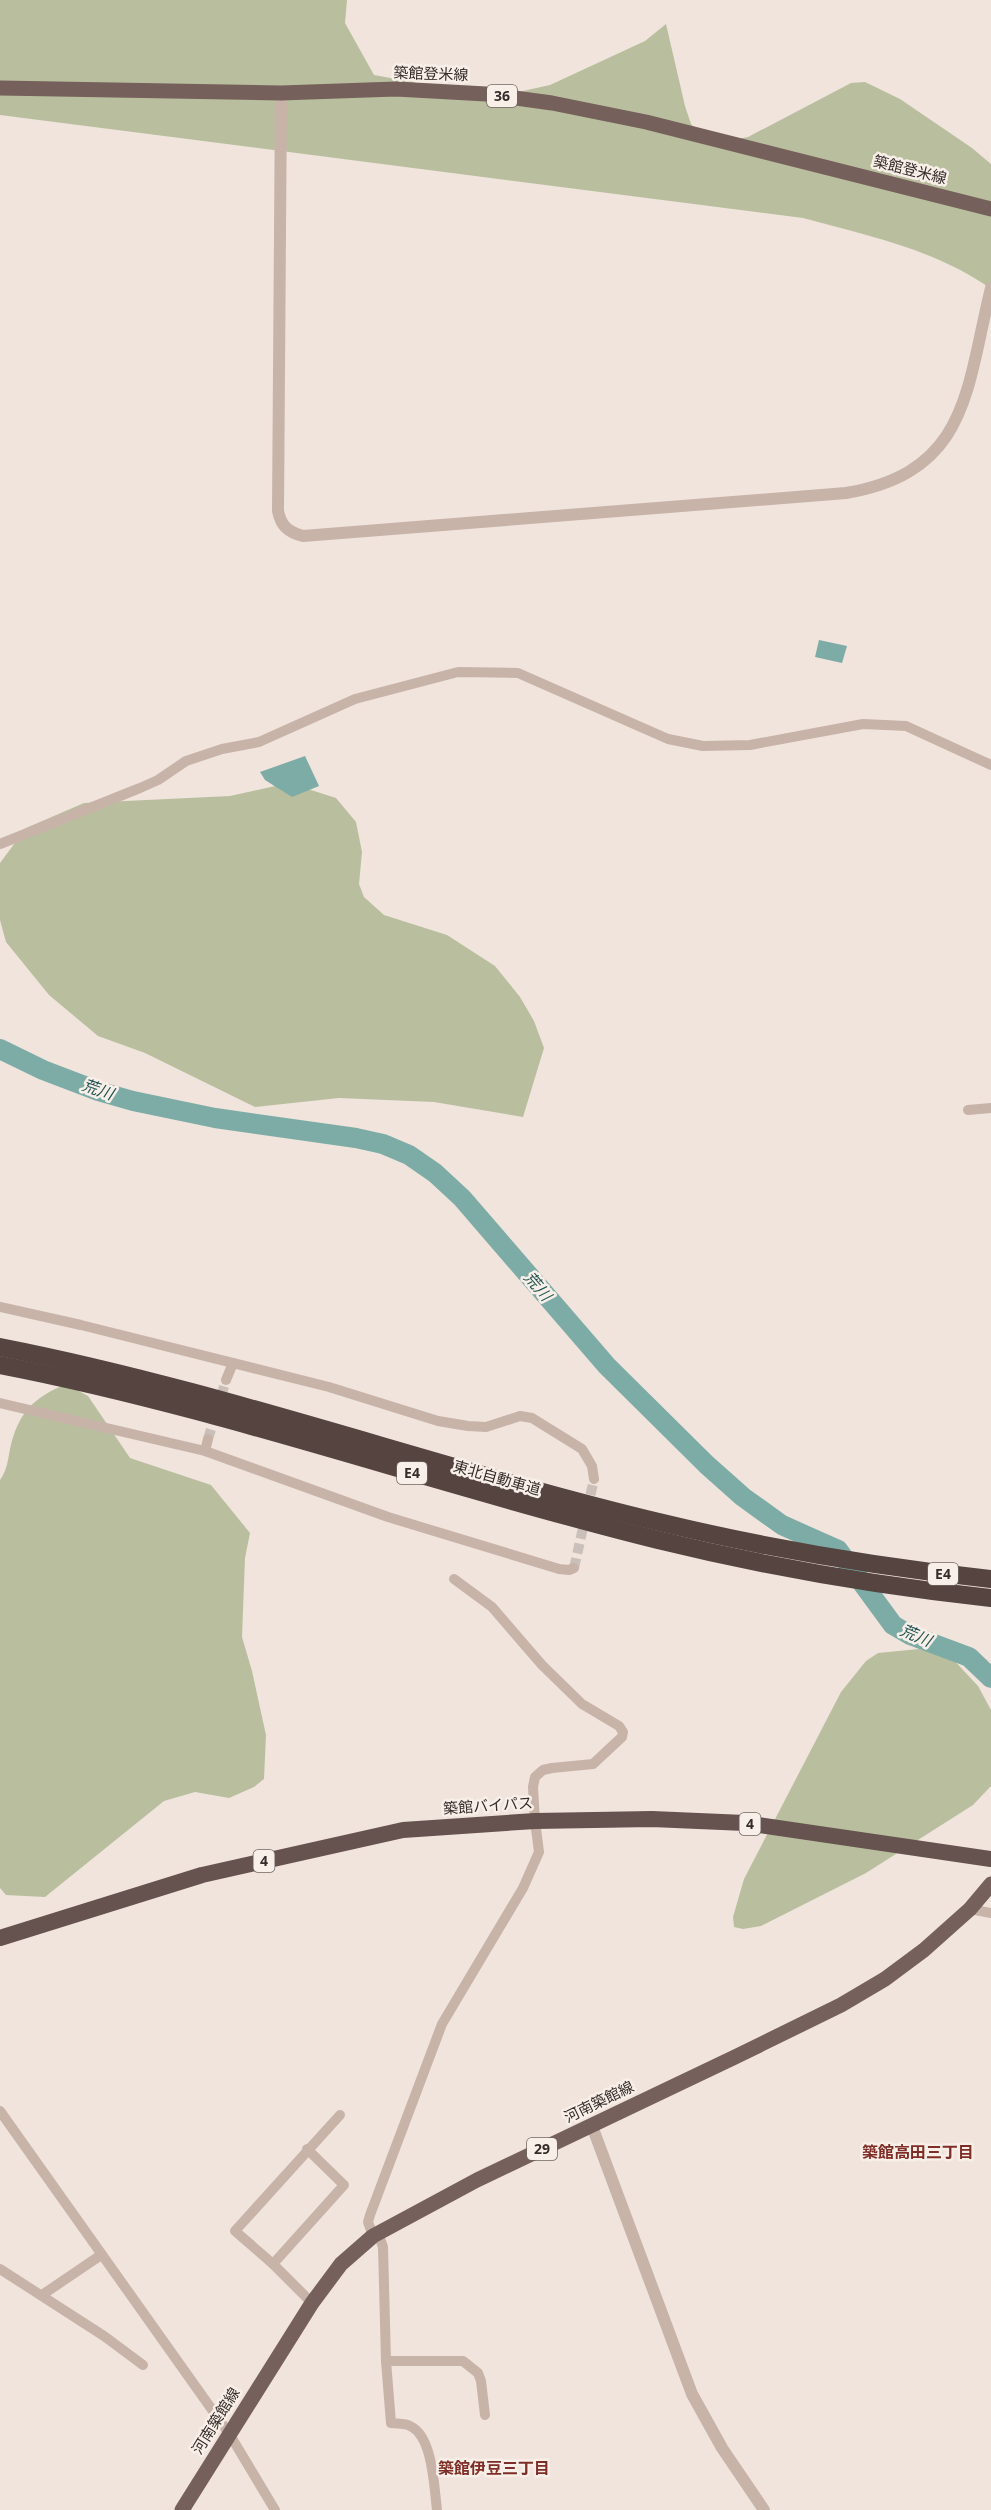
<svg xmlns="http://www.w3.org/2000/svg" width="991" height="2510" font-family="'Open Sans','Noto Sans JP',sans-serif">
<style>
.green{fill:#b9bf9e}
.water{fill:#7daca6}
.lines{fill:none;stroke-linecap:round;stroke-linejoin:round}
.river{stroke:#7daca6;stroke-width:20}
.minor-tunnel{stroke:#cbbfb9;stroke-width:10;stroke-dasharray:10 5;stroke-linecap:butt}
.minor{stroke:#c8b3a9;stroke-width:10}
.tertiary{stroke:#c8b3a9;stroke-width:12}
.primary{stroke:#76605b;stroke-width:15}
.trunk{stroke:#66524e;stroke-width:16}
.motorway{stroke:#564440;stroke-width:18}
.labels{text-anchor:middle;stroke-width:5;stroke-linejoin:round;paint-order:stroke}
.shield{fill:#f8efe9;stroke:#706663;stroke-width:1.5}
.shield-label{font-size:14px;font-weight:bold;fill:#352b29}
.street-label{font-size:15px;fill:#352b29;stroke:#f8efe9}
.water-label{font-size:16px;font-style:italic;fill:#215450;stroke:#f8efe9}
.neighbourhood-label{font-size:16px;font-weight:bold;fill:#7f2e27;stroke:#f8efe9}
</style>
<rect width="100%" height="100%" fill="#f0e4dd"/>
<!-- green -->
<g class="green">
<path d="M0,0H347L345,23L374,75L495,97L550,85L645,41L666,24L685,106L691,124L701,135L722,142L748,137L851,83L865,82L900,99L972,148L991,164V289C935,249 868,236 803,218L0,115Z"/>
<path d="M289,783L336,798L356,822L362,852L359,884L364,897L384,915L447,935L495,966L520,997L534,1021L544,1048L523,1117L434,1102L339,1098L255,1107L145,1053L98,1036L49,995L6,942L0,920V863L26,828L84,803L230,796Z"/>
<path d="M66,1384L88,1396L130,1458L211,1485L250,1533L245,1558L242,1637L252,1671L266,1735L264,1779L254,1787L229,1798L195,1792L164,1801L45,1897L6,1895L0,1888V1480C7,1470 8,1460 10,1449C18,1413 33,1398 66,1384Z"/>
<path d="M919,1649L949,1655L978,1686L991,1710V1786L973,1805L866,1873L761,1926L743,1929L734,1927L733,1917L744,1879L841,1692L866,1661L878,1653Z"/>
</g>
<!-- water -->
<g class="water">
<path d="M819,640L847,646L842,663L815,657Z"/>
<path d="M305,756L319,786L292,797L265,780L260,772Z"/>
</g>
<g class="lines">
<!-- river -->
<path class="river" d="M0,1049L43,1070L98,1091L133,1101L215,1118L356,1138L383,1144L409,1155L435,1173L462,1198L607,1366L707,1465L743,1497L782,1525L838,1550L893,1625L910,1635L969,1657L991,1678"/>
<!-- minor-tunnel -->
<g class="minor-tunnel">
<path d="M208,1439L226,1380"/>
<path d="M574,1568L594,1479"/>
</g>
<!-- minor -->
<g class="minor">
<path d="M0,844L140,788L158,780L186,761L222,749L259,742L355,699L458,672L518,673L668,739L703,746L750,745L863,724L906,726L991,765"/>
<path d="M968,1110L991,1108"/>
<path d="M0,1307L81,1325L329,1387L438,1421L468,1426L486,1427L520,1416L532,1418L582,1449L592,1466L594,1479"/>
<path d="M226,1380L233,1363"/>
<path d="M0,1403L205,1451L388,1517L559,1569L569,1570L574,1568"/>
<path d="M205,1451L208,1439"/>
<path d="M970,1909L991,1913"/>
<path d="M0,2111L230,2435L275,2510"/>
<path d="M378,2233L383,2247L386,2361L391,2423C397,2424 405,2423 410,2426C433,2436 434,2487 437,2510"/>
<path d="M373,2236L368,2222L370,2215L442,2024L523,1888L539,1852L535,1821L533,1787L535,1777L543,1770L552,1768L593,1764L622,1737L623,1732L619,1726L582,1704L542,1665L492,1607L454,1579"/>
<path d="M273,2264L344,2185L307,2149"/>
<path d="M0,2269L104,2336L143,2365"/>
<path d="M42,2295L101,2255"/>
<path d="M312,2303L273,2264L235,2231L340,2115"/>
<path d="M386,2361H463L478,2373L481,2381L485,2415"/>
</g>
<!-- tertiary -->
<g class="tertiary">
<path d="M281,93L278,511C281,526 288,532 303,536L846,493C969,472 966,389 991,288"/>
<path d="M592,2126L692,2394L722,2448L764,2510"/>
</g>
<!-- primary -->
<g class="primary">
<path d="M0,88L281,93L396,89L486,94L552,103L646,122L991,209"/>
<path d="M182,2510L312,2303L341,2264L373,2236L477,2180L735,2057L841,2005L885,1979L924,1950L970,1909L991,1884"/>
</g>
<!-- trunk -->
<path class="trunk" d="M0,1938L202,1875L403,1830L535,1821L652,1819L745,1823L991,1859"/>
<!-- motorway -->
<g class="motorway">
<path d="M0,1347C225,1391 441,1470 663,1523C771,1549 880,1567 991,1579"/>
<path d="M0,1365C223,1408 438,1486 658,1540C768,1567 879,1586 991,1598"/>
</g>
</g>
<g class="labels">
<!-- shield labels -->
<g class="shield">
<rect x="487" y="85" width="30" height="22" rx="4.5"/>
<rect x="397" y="1462" width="30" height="22" rx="4.5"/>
<rect x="928" y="1563" width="30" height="22" rx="4.5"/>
<rect x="739.5" y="1813" width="21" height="22" rx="4.5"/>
<rect x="253.5" y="1850" width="21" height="22" rx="4.5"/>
<rect x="527" y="2138" width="30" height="22" rx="4.5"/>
</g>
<g class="shield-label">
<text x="502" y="101">36</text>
<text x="412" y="1478">E4</text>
<text x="943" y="1579">E4</text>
<text x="750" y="1829">4</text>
<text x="264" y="1866">4</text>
<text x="542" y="2154">29</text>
</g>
<!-- street labels -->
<g class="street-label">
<text transform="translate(431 74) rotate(2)" y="5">築館登米線</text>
<text transform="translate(910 170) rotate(14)" y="5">築館登米線</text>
<text transform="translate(497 1478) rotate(16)" y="5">東北自動車道</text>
<text transform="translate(488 1806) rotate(-4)" y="5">築館バイパス</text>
<text transform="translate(599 2102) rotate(-26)" y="5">河南築館線</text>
<text transform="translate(216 2421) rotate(-58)" y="5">河南築館線</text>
</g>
<!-- water labels -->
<g class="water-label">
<text transform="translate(98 1089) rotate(19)" y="6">荒川</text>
<text transform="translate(538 1286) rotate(49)" y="6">荒川</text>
<text transform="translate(916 1635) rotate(23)" y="6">荒川</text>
</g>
<!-- neighbourhood labels -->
<g class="neighbourhood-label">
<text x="918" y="2158">築館高田三丁目</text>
<text x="494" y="2474">築館伊豆三丁目</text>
</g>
</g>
</svg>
